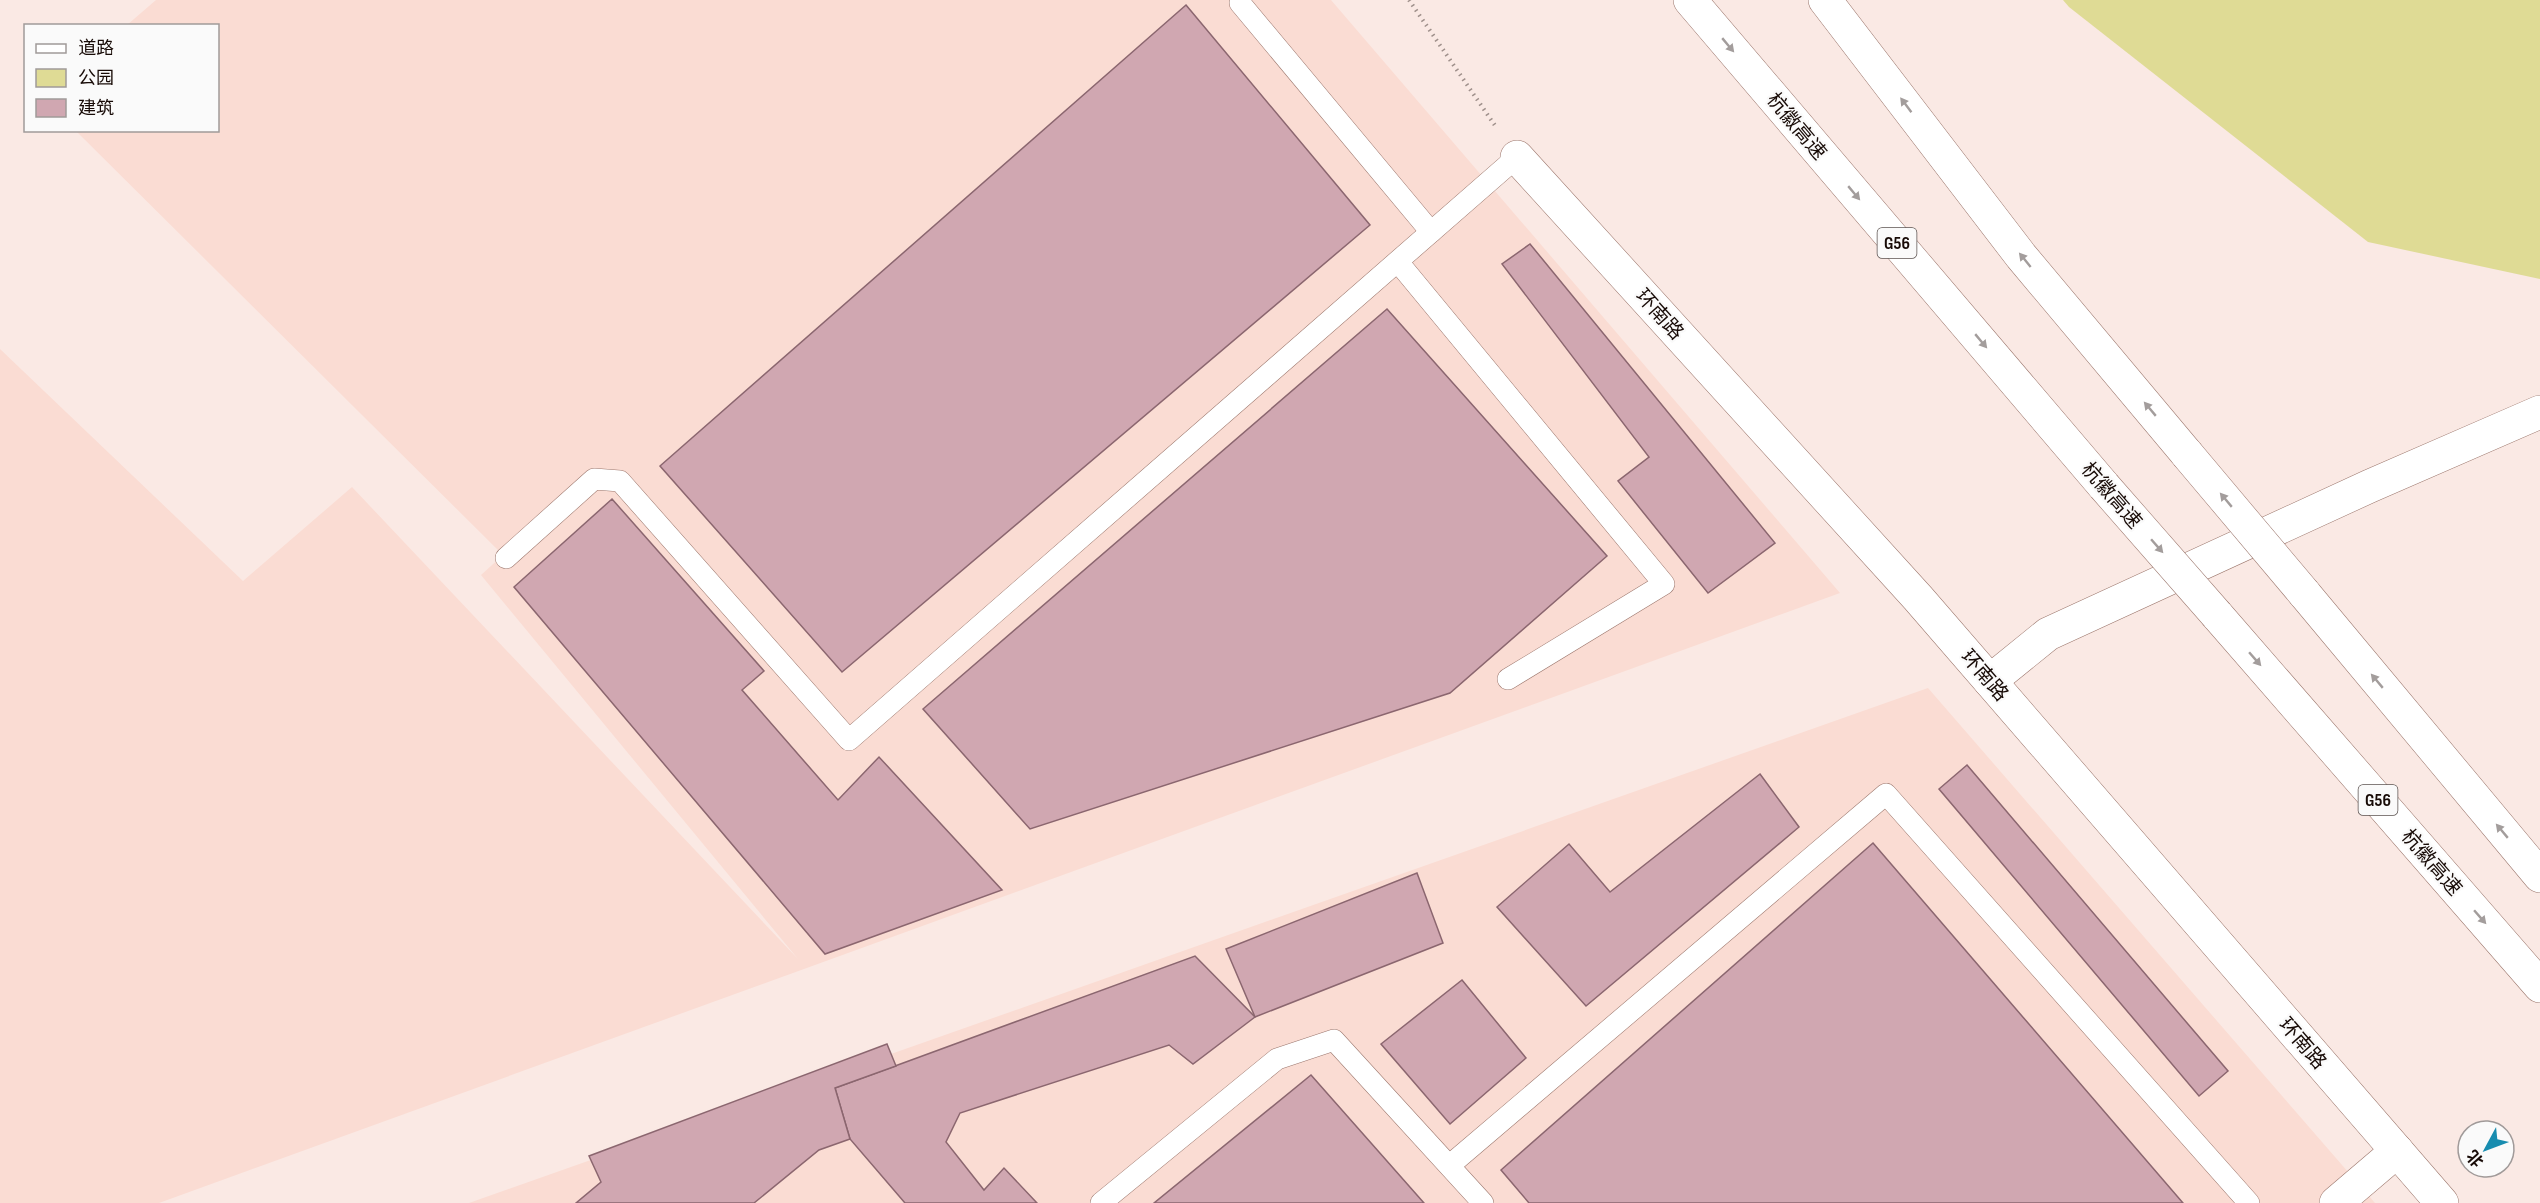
<svg xmlns="http://www.w3.org/2000/svg" width="2540" height="1203" font-family="'Sofia Sans Condensed','Noto Sans SC',sans-serif">
<style>
.built{fill:#fadcd3}
.green{fill:#dfdb95}
.building{fill:#d0a7b1;stroke:#8b666f;stroke-width:1.5}
.lines{fill:none;stroke-linecap:round;stroke-linejoin:round}
.service-casing{stroke:#9c776d;stroke-width:22}
.minor-casing{stroke:#9c776d;stroke-width:34}
.tertiary-casing{stroke:#9c776d;stroke-width:34}
.motorway-casing{stroke:#9c776d;stroke-width:34}
.path{stroke:#9f908b;stroke-width:4;stroke-dasharray:1.5 4.5;stroke-linecap:butt}
.service{stroke:#fff;stroke-width:21}
.minor{stroke:#fff;stroke-width:33}
.tertiary{stroke:#fff;stroke-width:33}
.motorway{stroke:#fff;stroke-width:33}
.motorway-bridge-casing{stroke:#9c776d;stroke-width:34;stroke-linecap:butt}
.motorway-bridge{stroke:#fff;stroke-width:33}
.oneway{fill:#a39d9c}
.labels{text-anchor:middle;stroke-width:4.5;stroke-linejoin:round;paint-order:stroke}
.shield{fill:#fafafa;stroke:#5c5350;stroke-width:1.5}
.shield-label{font-size:18px;font-weight:bold;fill:#180b07}
.street-label{font-size:20px;fill:#180b07;stroke:#fafafa}
</style>
<rect width="100%" height="100%" fill="#fae9e4"/>
<!-- built -->
<g class="built">
<path d="M156,0H1331L1840,593L159,1203H0V349L243,581L352,487L798,959L481,575L503,555L76,131L218,130V26L127,25Z"/>
<path d="M1928,688L2375,1203H469Z"/>
</g>
<!-- green -->
<path class="green" d="M2063,0H2540V279L2368,242L2069,7Z"/>
<!-- building -->
<g class="building">
<path d="M1186,5L1370,225L842,672L660,466Z"/>
<path d="M1530,244L1775,543L1708,593L1618,481L1649,457L1502,264Z"/>
<path d="M1387,309L1607,556L1450,693L1030,829L923,709Z"/>
<path d="M612,499L764,671L742,690L838,800L879,757L1002,890L825,954L514,587Z"/>
<path d="M1967,765L2228,1071L2199,1096L1939,789Z"/>
<path d="M1760,774L1799,827L1586,1006L1497,907L1569,844L1610,892Z"/>
<path d="M1873,843L2183,1203H1529L1501,1170Z"/>
<path d="M1417,873L1443,943L1255,1017L1226,949Z"/>
<path d="M1195,956L1255,1017L1193,1064L1169,1045L960,1113L946,1142L984,1190L1004,1168L1037,1203H905L850,1139L835,1088Z"/>
<path d="M1462,980L1526,1058L1450,1124L1381,1044Z"/>
<path d="M887,1044L896,1066L835,1088L850,1139L819,1150L754,1203H576L601,1182L589,1156Z"/>
<path d="M1311,1075L1424,1203H1154Z"/>
</g>
<g class="lines">
<defs>
<g id="service">
<path d="M1240,3L1431,232"/>
<path d="M1398,262L1664,584L1508,679"/>
<path d="M506,558L594,479L620,481L849,740L1517,157"/>
<path d="M1450,1165L1886,794L2249,1203"/>
<path d="M1101,1203L1277,1059L1334,1040L1483,1203"/>
</g>
<g id="minor">
<path d="M1990,681L2048,634L2370,486L2540,412"/>
<path d="M2336,1203L2397,1151"/>
</g>
<path id="tertiary" d="M1517,157L1918,598L2442,1203"/>
<g id="motorway">
<path d="M1690,0L2104,486"/>
<path d="M1825,0L2021,256L2187,454"/>
<path d="M2304,593L2540,876"/>
<path d="M2217,615L2540,986"/>
</g>
</defs>
<!-- service casing -->
<use href="#service" class="service-casing"/>
<!-- minor casing -->
<use href="#minor" class="minor-casing"/>
<!-- tertiary casing -->
<use href="#tertiary" class="tertiary-casing"/>
<!-- motorway casing -->
<use href="#motorway" class="motorway-casing"/>
<!-- path -->
<path class="path" d="M1409,0L1496,127"/>
<!-- service -->
<use href="#service" class="service"/>
<!-- minor -->
<use href="#minor" class="minor"/>
<!-- tertiary -->
<use href="#tertiary" class="tertiary"/>
<!-- motorway -->
<use href="#motorway" class="motorway"/>
<defs>
<g id="motorway-bridge">
<path d="M2187,454L2304,593"/>
<path d="M2104,486L2217,615"/>
</g>
</defs>
<!-- motorway-bridge casing -->
<use href="#motorway-bridge" class="motorway-bridge-casing"/>
<!-- motorway-bridge -->
<use href="#motorway-bridge" class="motorway-bridge"/>
</g>
<!-- one-way arrows -->
<defs><path id="oneway-solid" d="M-6-.8H1V-3.2L6.5 0L1 3.2V.8H-6Z" transform="scale(1.5)"/></defs>
<g class="oneway">
<use href="#oneway-solid" transform="translate(1728 45) rotate(50)"/>
<use href="#oneway-solid" transform="translate(1906 105) rotate(-127)"/>
<use href="#oneway-solid" transform="translate(1854 193) rotate(50)"/>
<use href="#oneway-solid" transform="translate(2025 260) rotate(-129)"/>
<use href="#oneway-solid" transform="translate(1981 341) rotate(50)"/>
<use href="#oneway-solid" transform="translate(2150 409) rotate(-130)"/>
<use href="#oneway-solid" transform="translate(2226 500) rotate(-130)"/>
<use href="#oneway-solid" transform="translate(2157 546) rotate(49)"/>
<use href="#oneway-solid" transform="translate(2255 659) rotate(49)"/>
<use href="#oneway-solid" transform="translate(2377 681) rotate(-130)"/>
<use href="#oneway-solid" transform="translate(2502 831) rotate(-130)"/>
<use href="#oneway-solid" transform="translate(2480 917) rotate(49)"/>
</g>
<g class="labels">
<!-- shield labels -->
<g class="shield">
<rect x="1877.5" y="228" width="39" height="30" rx="4.5"/>
<rect x="2358.5" y="785" width="39" height="30" rx="4.5"/>
</g>
<g class="shield-label">
<text x="1897" y="249">G56</text>
<text x="2378" y="806">G56</text>
</g>
<!-- street labels -->
<g class="street-label">
<text transform="translate(1797 126) rotate(50)" y="7">杭徽高速</text>
<text transform="translate(1660 314) rotate(48)" y="7">环南路</text>
<text transform="translate(2112 495) rotate(49)" y="7">杭徽高速</text>
<text transform="translate(1985 675) rotate(49)" y="7">环南路</text>
<text transform="translate(2432 862) rotate(49)" y="7">杭徽高速</text>
<text transform="translate(2303 1043) rotate(49)" y="7">环南路</text>
</g>
</g>
<!-- legend -->
<rect x="24" y="24" width="195" height="108" fill="#fafafa" stroke="#a09a99" stroke-width="1.5"/>
<rect x="36" y="44" width="30" height="9" fill="#ffffff" stroke="#a09a99" stroke-width="1.5"/>
<text x="78" y="54" font-size="18" fill="#180b07">道路</text>
<rect x="36" y="69" width="30" height="18" fill="#dfdb95" stroke="#a09a99" stroke-width="1.5"/>
<text x="78" y="84" font-size="18" fill="#180b07">公园</text>
<rect x="36" y="99" width="30" height="18" fill="#d0a7b1" stroke="#a09a99" stroke-width="1.5"/>
<text x="78" y="114" font-size="18" fill="#180b07">建筑</text>
<!-- north arrow -->
<g transform="translate(2486 1149) rotate(229)"><circle r="28" fill="#fafafa" stroke="#a09a99" stroke-width="1.5"/>
<path d="M0-4.5L10 22L0 15L-10 22Z" fill="#178caf"/>
<text y="-9" font-size="16" font-weight="bold" text-anchor="middle" fill="#180b07">北</text>
</g>
</svg>
